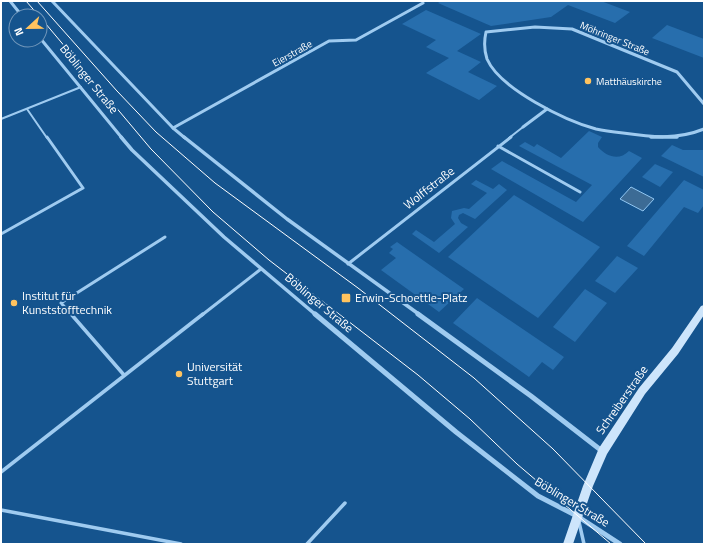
<svg xmlns="http://www.w3.org/2000/svg" width="705" height="545" font-family="'Titillium Web',sans-serif">
<style>
.green{fill:#276ead}
.water{fill:#3c6b95;stroke:#91c7f3}
.lines{fill:none;stroke-linecap:round;stroke-linejoin:round}
.lane-far2{stroke:#9fcbf0;stroke-width:2}
.lane-far1{stroke:#9fcbf0;stroke-width:3}
.lane{stroke:#9fcbf0;stroke-width:3.5}
.street-far2{stroke:#9fcbf0;stroke-width:3}
.street-far1{stroke:#9fcbf0;stroke-width:3.5}
.street{stroke:#9fcbf0;stroke-width:5}
.secondary{fill:#cde5fb;fill-rule:evenodd}
.tram{stroke:#fff;stroke-width:1}
.poi-dot{fill:#ffc35f;stroke:#15548e;stroke-width:1.5}
.labels{text-anchor:middle;stroke-width:4;stroke-linejoin:round;paint-order:stroke}
.far-street-label{font-size:10px;fill:#fff;stroke:#15548e}
.far-poi-label{font-size:10px;fill:#fff;stroke:#15548e;text-anchor:start}
.street-label{font-size:12px;fill:#fff;stroke:#15548e}
.poi-label{font-size:12px;fill:#fff;stroke:#15548e;text-anchor:start}
</style>
<rect width="100%" height="100%" fill="#15548e"/>
<!-- green -->
<g class="green">
<path d="M441,1H601L630,12L615,23L568,5L551,17L491,26L438,3Z"/>
<path d="M426,10L481,34L457,51L481,62L468,72L497,86L479,100L426,73L449,58L426,47L436,40L402,24Z"/>
<path d="M667,25L704,39V58L652,38Z"/>
<path d="M589,131L602,137L598,143V147C607,157 619,161 629,151L642,158L583,222L491,169L502,161L576,202L592,185L519,146L525,142L534,147L537,144L561,158Z"/>
<path d="M672,145L683,150H704V177L661,156Z"/>
<path d="M655,164L673,172L660,187L642,177Z"/>
<path d="M476,180L493,189L499,184L507,190L475,219L463,213L459,215L458,218L461,223L468,227L439,253L412,234L416,230L434,242L455,224L451,218L452,211L464,208L469,209L487,193L471,184Z"/>
<path d="M684,180L704,190V205L698,213L684,207L644,256L627,246Z"/>
<path d="M514,195L600,247L538,318L448,257Z"/>
<path d="M397,242L464,289L439,312L381,270L396,258L389,253L393,249L390,247Z"/>
<path d="M617,256L638,268L615,293L595,281Z"/>
<path d="M585,289L607,303L575,342L553,327Z"/>
<path d="M477,298L564,357L553,370L542,362L529,377L453,323Z"/>
</g>
<!-- water -->
<path class="water" d="M631,187L654,199L643,211L620,199Z"/>
<g class="lines">
<!-- lane-far2 -->
<g class="lane-far2">
<path d="M27,109L47,138"/>
<path d="M1,119L81,87"/>
<path d="M509,138L523,127"/>
</g>
<!-- lane-far1 -->
<g class="lane-far1">
<path d="M498,146L580,192"/>
<path d="M1,234L83,188L47,137"/>
<path d="M348,264L511,137"/>
<path d="M72,315L61,303L165,237"/>
<path d="M202,315L261,269"/>
</g>
<!-- lane -->
<g class="lane">
<path d="M71,314L124,375"/>
<path d="M1,472L203,314"/>
<path d="M1,510L181,544"/>
<path d="M579,522L584,544"/>
<path d="M307,544L345,503"/>
</g>
<!-- street-far2 -->
<g class="street-far2">
<path d="M10,1L22,16"/>
<path d="M52,1L173,128L185,138"/>
<path d="M40,38L122,138"/>
<path d="M704,104L677,72L572,29L535,27L486,32C484,41 484,50 487,59C500,89 566,121 596,129C605,131 614,132 623,133C651,137 677,140 704,129"/>
<path d="M523,127L547,109"/>
<path d="M173,128L329,41L356,40L423,3"/>
</g>
<!-- street-far1 -->
<g class="street-far1">
<path d="M121,137L132,150L224,237L316,315"/>
<path d="M184,137L287,219L420,315"/>
<path d="M651,137H677"/>
</g>
<!-- street -->
<g class="street">
<path d="M315,314L456,432L538,496L577,516L620,544"/>
<path d="M418,314L531,396L602,451"/>
</g>
<!-- secondary -->
<path class="secondary" d="M704,305V315L678,354L645,394L607,454L593,486L573,544H563L583,486L599,448L639,388L672,348L701,306Z"/>
<!-- tram -->
<g class="tram">
<path d="M26,1L39,16"/>
<path d="M37,1L117,91L156,132L215,183L358,288L474,378L553,449L646,544"/>
<path d="M40,17L151,149L213,212L269,260L418,375L470,419L517,464L611,544"/>
</g>
</g>
<!-- markers -->
<g class="poi-dot">
<circle cx="588" cy="81" r="4"/>
<rect x="341" y="293" width="10" height="10" rx="2"/>
<circle cx="14" cy="303" r="4"/>
<circle cx="179" cy="374" r="4"/>
</g>
<g class="labels">
<!-- far-street labels -->
<g class="far-street-label">
<text transform="translate(615 38) rotate(22)" y="4">Möhringer Straße</text>
<text transform="translate(292 53) rotate(-29)" y="4">Eierstraße</text>
</g>
<!-- far-poi labels -->
<g class="far-poi-label">
<text x="596" y="85">Matthäuskirche</text>
</g>
<!-- street labels -->
<g class="street-label">
<text transform="translate(89 79) rotate(51)" y="4">Böblinger Straße</text>
<text transform="translate(429 188) rotate(-38)" y="4">Wolffstraße</text>
<text transform="translate(319 303) rotate(40)" y="4">Böblinger Straße</text>
<text transform="translate(622 400) rotate(-55)" y="4">Schreiberstraße</text>
<text transform="translate(572 502) rotate(31)" y="4">Böblinger Straße</text>
</g>
<!-- poi labels -->
<g class="poi-label">
<text x="22" y="300">Institut für<tspan x="22" dy="14">Kunststofftechnik</tspan></text>
<text x="355" y="302">Erwin-Schoettle-Platz</text>
<text x="187" y="371">Universität<tspan x="187" dy="14">Stuttgart</tspan></text>
</g>
</g>
<!-- border -->
<rect width="705" height="545" fill="none" stroke="#ffffff" stroke-width="4"/>
<!-- north arrow -->
<g transform="translate(28 28) rotate(248)"><circle r="19" fill="#15548e" stroke="#7398bb"/>
<path d="M0-3L7 15L0 10L-7 15Z" fill="#ffc35f"/>
<text y="-6" font-size="11" font-weight="bold" text-anchor="middle" fill="#ffffff">N</text>
</g>
</svg>
